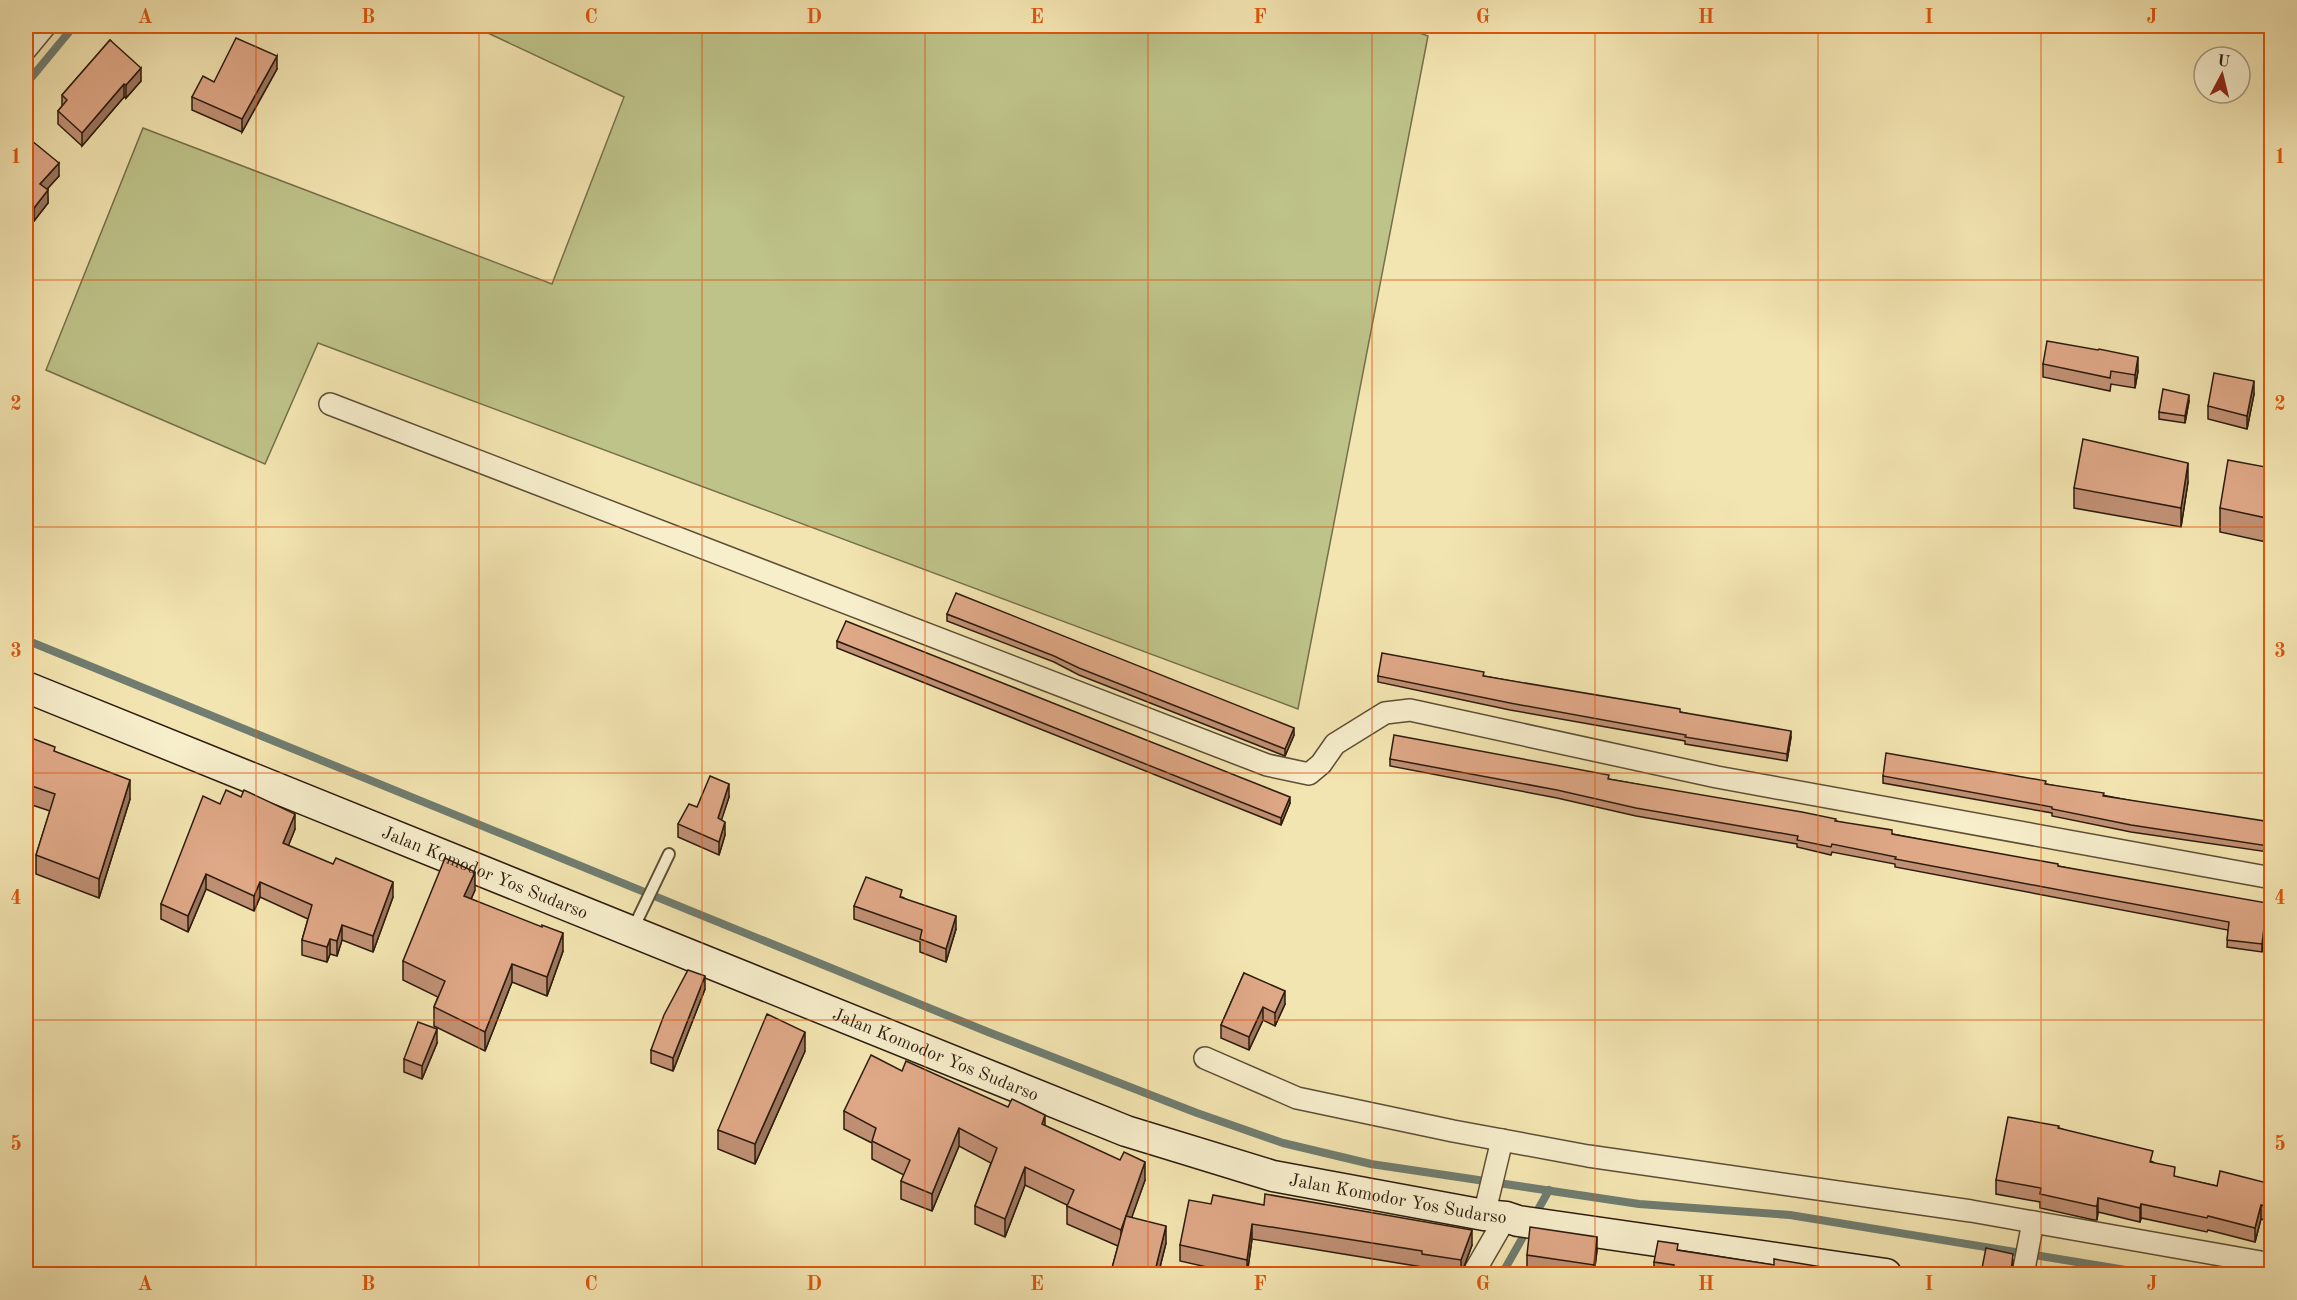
<svg xmlns="http://www.w3.org/2000/svg" width="2297" height="1300" font-family="'Old Standard TT',serif">
<style>
.green{fill:#bec389;stroke:#766f4b;stroke-width:1.5}
.lines{fill:none;stroke-linecap:round;stroke-linejoin:round}
.stream{stroke:#707d70;stroke-width:8}
.lane-casing{stroke:#5e4e36;stroke-width:14}
.street-casing{stroke:#5e4e36;stroke-width:24}
.secondary-casing{stroke:#2d1b0d;stroke-width:33}
.lane{stroke:#f7eecc;stroke-width:10}
.street{stroke:#f7eecc;stroke-width:21}
.secondary{stroke:#f7eecc;stroke-width:30}
.wall{fill:#c09074;stroke:#2d1b0d;stroke-width:1.5}
.shaded-wall{fill:#9c765e;stroke:#2d1b0d;stroke-width:1.5}
.building{fill:#dfa887;stroke:#2d1b0d;stroke-width:1.5}
.grid{fill:none;stroke:#df560c;stroke-width:1.5;stroke-opacity:0.55}
.labels{text-anchor:middle;stroke-width:4.5;stroke-linejoin:round;paint-order:stroke}
.street-label{font-size:18px;fill:#2d1b0d;stroke:#f7eecc}
.neatline{fill:none;stroke:#df560c;stroke-width:2}
.grid-label{font-size:20px;text-anchor:middle;font-weight:bold;fill:#df560c}
</style>
<rect width="100%" height="100%" fill="#f3e5b1"/>
<filter id="stains"><feTurbulence type="fractalNoise" baseFrequency=".00333" numOctaves="4"/><feColorMatrix values="0 0 0 0 .2 0 0 0 0 .09 0 0 0 0 .02 0 0 0 .5 -.17"/></filter>
<radialGradient id="worn" r=".72"><stop offset=".6" stop-color="#630" stop-opacity="0"/><stop offset="1" stop-color="#630" stop-opacity=".3"/></radialGradient>
<!-- green -->
<path class="green" d="M473,26H1401L1428,36L1298,709L318,343L265,464L46,370L143,128L552,284L624,97Z"/>
<g class="lines">
<!-- stream -->
<g class="stream">
<path d="M26,84L74,26"/>
<path d="M26,640L988,1032L1197,1113L1283,1143L1371,1164L1639,1204L1790,1215L2150,1274"/>
<path d="M1535,1215L1549,1190"/>
<path d="M1502,1274L1528,1228"/>
</g>
<defs>
<path id="lane" d="M633,929L669,854"/>
<g id="street">
<path d="M26,49L45,26"/>
<path d="M330,404L1267,765L1309,774L1321,764L1335,744L1385,713L1410,710L1717,777L2272,878"/>
<path d="M1205,1058L1297,1098L1453,1131L1588,1156L1971,1211L2272,1264"/>
<path d="M1484,1215L1502,1140"/>
<path d="M1473,1274L1506,1217"/>
<path d="M2023,1274L2033,1222"/>
</g>
<g id="secondary">
<path id="s1" d="M26,687L1126,1131L1273,1176L1484,1215L1506,1217L1518,1221L1886,1274"/>
</g>
</defs>
<!-- lane casing -->
<use href="#lane" class="lane-casing"/>
<!-- street casing -->
<use href="#street" class="street-casing"/>
<!-- secondary casing -->
<use href="#secondary" class="secondary-casing"/>
<!-- lane -->
<use href="#lane" class="lane"/>
<!-- street -->
<use href="#street" class="street"/>
<!-- secondary -->
<use href="#secondary" class="secondary"/>
</g>
<!-- wall -->
<g class="wall">
<path d="M110,40L141,81L126,98L124,97L82,146L58,124V111L62,106V95Z"/>
<path d="M277,69L242,132L192,110V97L214,82Z"/>
<path d="M26,136L59,176L47,189L48,203L34,221L26,215Z"/>
<path d="M2043,364L2138,371L2135,388L2111,384L2110,391L2043,377Z"/>
<path d="M2254,394L2247,429L2208,419V406Z"/>
<path d="M2189,401L2185,423L2159,419V412Z"/>
<path d="M2271,468V543L2220,532V508Z"/>
<path d="M2188,482L2181,527L2074,508V488Z"/>
<path d="M947,614L1294,735L1285,756L1079,675L1054,662L947,621Z"/>
<path d="M837,641L1290,803L1281,825L837,648Z"/>
<path d="M1378,676H1484L1680,712L1791,737L1787,761L1685,744V741L1510,710L1378,682Z"/>
<path d="M26,736L55,752L130,799L99,898L36,874V855L50,811L26,803Z"/>
<path d="M1390,759L1609,779L1836,821L1892,834L2058,866L2267,911L2262,952L2227,947L2228,930L1895,867V864L1832,852L1831,855L1797,847V844L1636,816L1557,798L1390,766Z"/>
<path d="M1883,776L2046,784L2271,828L2268,852L2131,832L2052,816V813L1883,783Z"/>
<path d="M729,797L721,820L725,835L719,855L678,837V824L697,807Z"/>
<path d="M220,804L295,829L288,846L393,897L373,952L342,940L337,956L330,954L327,962L302,955V940L308,919L260,897L254,911L206,889L188,932L161,919V904Z"/>
<path d="M475,890L471,899L563,951L547,996L512,982L485,1051L434,1026V1007L438,997L403,980V961Z"/>
<path d="M902,897L956,929L946,962L920,952V942L854,919V906Z"/>
<path d="M1244,973L1285,1004L1275,1026L1263,1020L1249,1050L1221,1038V1025Z"/>
<path d="M705,989L673,1071L651,1063V1050Z"/>
<path d="M437,1043L422,1079L404,1072V1059Z"/>
<path d="M805,1051L755,1164L718,1149V1130Z"/>
<path d="M902,1071L1045,1126L1145,1180L1131,1218L1166,1243L1158,1275H1112V1268L1118,1246L1067,1224V1205L1025,1185L1005,1237L975,1224V1206L991,1163L959,1146L932,1211L901,1199V1181L904,1175L872,1159V1143L844,1129V1111Z"/>
<path d="M2059,1128L2153,1162L2175,1177L2217,1186L2271,1184V1222L2261,1219L2255,1242L2208,1230L2207,1232L2141,1218L2140,1222L2098,1212L2097,1220H2094L2040,1208V1202L1996,1194V1180Z"/>
<path d="M1211,1204L1472,1245L1461,1275H1453L1422,1270V1267L1252,1239L1247,1275H1242L1180,1261V1245Z"/>
<path d="M1597,1250L1594,1275H1570L1527,1268V1255Z"/>
<path d="M1678,1250L1774,1265L1870,1275H1654V1262Z"/>
<path d="M2013,1260L2012,1275L1982,1274V1268Z"/>
</g>
<!-- shaded-wall -->
<g class="shaded-wall">
<path d="M277,56V69L242,132V119Z"/>
<path d="M141,68V81L126,98V85Z"/>
<path d="M124,84V97L82,146V133Z"/>
<path d="M59,163V176L40,197V184Z"/>
<path d="M48,190V203L34,221V208Z"/>
<path d="M2138,357V371L2135,388V375Z"/>
<path d="M2254,381V394L2247,429V416Z"/>
<path d="M2189,395V401L2185,423V416Z"/>
<path d="M2188,463V482L2181,527V508Z"/>
<path d="M1294,728V735L1285,756V749Z"/>
<path d="M1791,731V737L1787,761V754Z"/>
<path d="M130,780V799L99,898V879Z"/>
<path d="M729,784V797L718,831V818Z"/>
<path d="M1290,797V803L1281,825V818Z"/>
<path d="M295,814V829L283,859V843Z"/>
<path d="M725,822V835L719,855V842Z"/>
<path d="M2271,822V828L2268,852V846Z"/>
<path d="M475,872V890L464,915V896Z"/>
<path d="M206,874V889L188,932V916Z"/>
<path d="M260,882V897L254,911V896Z"/>
<path d="M393,882V897L373,952V936Z"/>
<path d="M2267,903V911L2262,952V944Z"/>
<path d="M956,916V929L946,962V949Z"/>
<path d="M342,925V940L337,956V941Z"/>
<path d="M563,933V951L547,996V977Z"/>
<path d="M330,939V954L327,962V947Z"/>
<path d="M512,964V982L485,1051V1032Z"/>
<path d="M705,976V989L673,1071V1058Z"/>
<path d="M1285,991V1004L1275,1026V1013Z"/>
<path d="M1263,1007V1020L1249,1050V1037Z"/>
<path d="M437,1029V1043L422,1079V1066Z"/>
<path d="M805,1032V1051L755,1164V1144Z"/>
<path d="M1045,1115V1133L1042,1124Z"/>
<path d="M959,1128V1146L932,1211V1194Z"/>
<path d="M1145,1162V1180L1121,1248V1230Z"/>
<path d="M1025,1167V1185L1005,1237V1219Z"/>
<path d="M2098,1198V1212L2097,1220V1206Z"/>
<path d="M2141,1204V1218L2140,1222V1208Z"/>
<path d="M2261,1205V1219L2255,1242V1228Z"/>
<path d="M1252,1224V1239L1247,1275V1260Z"/>
<path d="M1166,1226V1243L1158,1275H1154Z"/>
<path d="M1472,1230V1245L1461,1275V1260Z"/>
<path d="M1597,1237V1250L1594,1275V1265Z"/>
</g>
<!-- building -->
<g class="building">
<path d="M236,38L277,56L242,119L192,97L203,76L214,82Z"/>
<path d="M110,40L141,68L126,85L124,84L82,133L58,111L67,100L62,95Z"/>
<path d="M26,136L59,163L40,184L48,190L34,208L26,202Z"/>
<path d="M2047,341L2098,350L2099,349L2138,357L2135,375L2111,371L2110,378L2043,364Z"/>
<path d="M2214,373L2254,381L2247,416L2208,406Z"/>
<path d="M2163,389L2189,395L2185,416L2159,412Z"/>
<path d="M2083,439L2188,463L2181,508L2074,488Z"/>
<path d="M2228,460L2271,468V519L2220,508Z"/>
<path d="M956,593L1294,728L1285,749L1079,668L1054,656L947,614Z"/>
<path d="M846,621L1290,797L1281,818L837,641Z"/>
<path d="M1382,653L1484,672L1483,676L1680,709V712L1791,731L1787,754L1685,737L1686,735L1510,703L1378,676Z"/>
<path d="M1394,735L1609,775L1608,779L1802,812L1836,819L1835,821L1892,830V834L2058,864V866L2267,903L2262,944L2227,940L2229,922L1895,859L1896,857L1832,844L1831,847L1797,840L1798,836L1636,808L1557,790L1390,759Z"/>
<path d="M26,736L55,747L54,751L130,780L99,879L36,855L55,794L26,784Z"/>
<path d="M1886,753L2046,781L2045,784L2104,793L2103,796L2271,822L2268,846L2131,825L2052,809V807L1883,776Z"/>
<path d="M710,776L729,784L718,818L725,822L719,842L678,824L689,804L697,807Z"/>
<path d="M226,790L241,797L244,790L295,814L283,843L333,864L336,858L393,882L373,936L342,925L337,941L330,939L327,947L302,940L312,905L260,882L254,896L206,874L188,916L161,904L203,796L220,804Z"/>
<path d="M445,858L475,872L464,896L542,927V925L563,933L547,977L512,964L485,1032L434,1007L445,981L403,961Z"/>
<path d="M866,877L902,890L900,897L956,916L946,949L920,939L922,930L854,906Z"/>
<path d="M688,970L705,976L673,1058L651,1050L664,1015Z"/>
<path d="M1244,973L1285,991L1275,1013L1263,1007L1249,1037L1221,1025Z"/>
<path d="M767,1014L805,1032L755,1144L718,1130Z"/>
<path d="M418,1022L437,1029L422,1066L404,1059Z"/>
<path d="M871,1055L902,1071L906,1061L1008,1107L1012,1099L1045,1115L1042,1124L1120,1160L1124,1152L1145,1162L1121,1230L1067,1206L1074,1190L1025,1167L1005,1219L975,1206L997,1148L959,1128L932,1194L901,1181L910,1160L872,1141L876,1128L844,1111Z"/>
<path d="M2008,1117L2059,1126L2058,1128L2153,1151L2150,1162L2175,1167L2174,1176L2217,1186L2220,1171L2271,1184V1208L2261,1205L2255,1228L2208,1216L2207,1218L2141,1204L2140,1208L2098,1198L2097,1206H2094L2040,1194L2041,1188L1996,1180Z"/>
<path d="M1265,1194L1472,1230L1461,1260L1422,1254V1251L1252,1224L1247,1260L1180,1245L1189,1200L1211,1204L1213,1195L1264,1205Z"/>
<path d="M1126,1216L1166,1226L1154,1275H1133L1112,1268Z"/>
<path d="M1530,1227L1597,1237L1594,1265L1527,1255Z"/>
<path d="M1658,1241L1678,1244L1677,1250L1774,1265V1259L1870,1275H1673L1674,1265L1654,1262Z"/>
<path d="M1986,1248L2013,1254L2011,1272L1982,1268Z"/>
</g>
<!-- grid -->
<path class="grid" d="M256,26V1274M479,26V1274M702,26V1274M925,26V1274M1148,26V1274M1372,26V1274M1595,26V1274M1818,26V1274M2041,26V1274M26,280H2272M26,527H2272M26,773H2272M26,1020H2272"/>
<g class="labels">
<!-- street labels -->
<g class="street-label">
<text dy="6" stroke="none"><textPath href="#s1" startOffset="495">Jalan Komodor Yos Sudarso</textPath></text>
<text dy="6" stroke="none"><textPath href="#s1" startOffset="981">Jalan Komodor Yos Sudarso</textPath></text>
<text dy="6" stroke="none"><textPath href="#s1" startOffset="1467">Jalan Komodor Yos Sudarso</textPath></text>
</g>
</g>
<!-- margin -->
<rect width="2297" height="1300" fill="none" stroke="#f3e5b1" stroke-width="66"/>
<!-- north arrow -->
<g transform="translate(2222 75) rotate(7)"><circle r="28" fill="#f7eecc" stroke="#a69a80" stroke-width="1.5"/>
<path d="M0-4.5L10 22L0 15L-10 22Z" fill="#8f2418"/>
<text y="-9" font-size="16" font-weight="bold" text-anchor="middle" fill="#2d1b0d">U</text>
</g>
<rect x="33" y="33" width="2231" height="1234" class="neatline"/>
<g class="grid-label">
<text x="145" y="23">A</text>
<text x="368" y="23">B</text>
<text x="591" y="23">C</text>
<text x="814" y="23">D</text>
<text x="1037" y="23">E</text>
<text x="1260" y="23">F</text>
<text x="1483" y="23">G</text>
<text x="1706" y="23">H</text>
<text x="1929" y="23">I</text>
<text x="2152" y="23">J</text>
<text x="16" y="163">1</text>
<text x="2280" y="163">1</text>
<text x="16" y="410">2</text>
<text x="2280" y="410">2</text>
<text x="16" y="657">3</text>
<text x="2280" y="657">3</text>
<text x="16" y="904">4</text>
<text x="2280" y="904">4</text>
<text x="16" y="1150">5</text>
<text x="2280" y="1150">5</text>
<text x="145" y="1290">A</text>
<text x="368" y="1290">B</text>
<text x="591" y="1290">C</text>
<text x="814" y="1290">D</text>
<text x="1037" y="1290">E</text>
<text x="1260" y="1290">F</text>
<text x="1483" y="1290">G</text>
<text x="1706" y="1290">H</text>
<text x="1929" y="1290">I</text>
<text x="2152" y="1290">J</text>
</g>
<rect width="100%" height="100%" filter="url(#stains)"/>
<rect width="100%" height="100%" fill="url(#worn)"/>
</svg>
